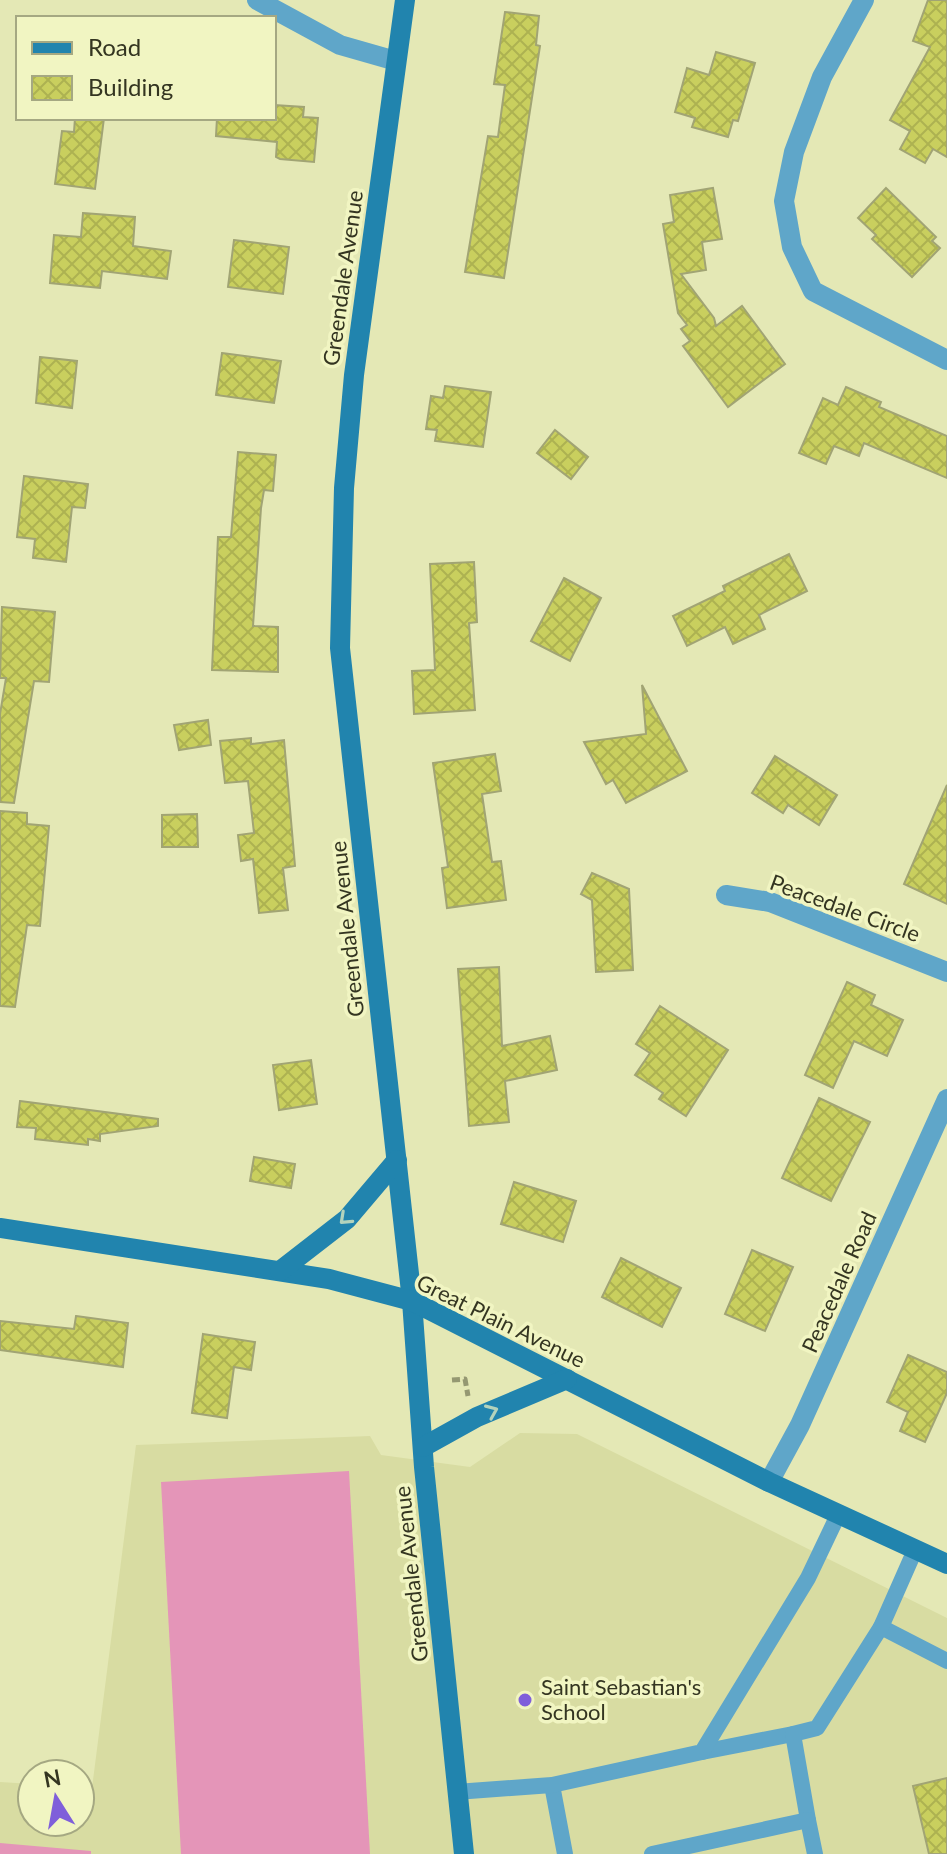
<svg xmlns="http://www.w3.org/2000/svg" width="947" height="1854" font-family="Lato,sans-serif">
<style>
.built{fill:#d8dca2}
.pitch{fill:#e495b8}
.building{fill:url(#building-cross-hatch);stroke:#a1a474;stroke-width:2}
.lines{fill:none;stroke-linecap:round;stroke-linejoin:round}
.path{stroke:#959872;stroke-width:5;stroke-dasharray:8 4;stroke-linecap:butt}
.lane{stroke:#5fa6c9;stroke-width:16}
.street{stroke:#5fa6c9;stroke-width:20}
.secondary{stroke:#2184ae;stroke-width:20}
.oneway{stroke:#b3d3bc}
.poi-dot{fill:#7f5fda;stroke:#f1f5c2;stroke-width:3}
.labels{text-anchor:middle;stroke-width:7;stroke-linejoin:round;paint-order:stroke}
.street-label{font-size:22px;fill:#343521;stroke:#f1f5c2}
.poi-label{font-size:22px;fill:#343521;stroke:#f1f5c2;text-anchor:start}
</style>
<defs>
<pattern id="building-cross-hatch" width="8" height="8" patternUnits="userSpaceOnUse" patternTransform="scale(2)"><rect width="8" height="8" fill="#c9cf5e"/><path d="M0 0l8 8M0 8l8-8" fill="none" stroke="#adb251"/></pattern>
</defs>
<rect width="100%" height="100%" fill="#e4e8b5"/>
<!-- built -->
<path class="built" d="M520,1433L577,1434L947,1618V1854H0V1782L32,1784V1822H80V1788H92L136,1445L370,1436L381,1455L470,1467Z"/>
<!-- pitch -->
<g class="pitch">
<path d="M349,1471L370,1854H181L161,1482Z"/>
<path d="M0,1843L91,1851V1854H0Z"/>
</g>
<!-- building -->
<g class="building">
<path d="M928,0H947V157L933,149L925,163L900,149L910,131L890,120L930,47L913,41Z"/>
<path d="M505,12L539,16L536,45L540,46L504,278L465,272L488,136L498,137L505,85L494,84Z"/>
<path d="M716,52L755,63L738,121L733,120L728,137L692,127L695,118L675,112L687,68L709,75Z"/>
<path d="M274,105L304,107L303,117L318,118L314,162L280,159L276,157L277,142L216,136L217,118H274Z"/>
<path d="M75,118H104L95,189L55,184L62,131L74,132Z"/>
<path d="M713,188L722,239L702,242L706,270L681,274L714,318L716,326L742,306L785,364L728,407L683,346L690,341L681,329L687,325L678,313L663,224L674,222L670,195Z"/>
<path d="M886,188L936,237L932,241L940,248L912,277L872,239L876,235L858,218Z"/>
<path d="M83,213L135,217L133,246L171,251L167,279L102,271L100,288L50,283L54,235L81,237Z"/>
<path d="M234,240L289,247L283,294L228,287Z"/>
<path d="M222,353L281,361L274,403L216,395Z"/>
<path d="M40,357L77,361L72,408L36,403Z"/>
<path d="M445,386L491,392L483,447L435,441L437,430L426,429L431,396L443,398Z"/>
<path d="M846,387L881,402L879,407L947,436V478L864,443L859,456L834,446L826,464L799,453L823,398L838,405Z"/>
<path d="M555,430L588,457L571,479L537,453Z"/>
<path d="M238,452L276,455L273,491L264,490L261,508L253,626L278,627V672L212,670L218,537H231Z"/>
<path d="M24,476L88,484L85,508L72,507L66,562L33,558L35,539L17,537Z"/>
<path d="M789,554L807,591L759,615L765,629L733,644L725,627L687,646L673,616L725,591L723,586Z"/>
<path d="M474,562L477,622L469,623L475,710L414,714L412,671L435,670L430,564Z"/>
<path d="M564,578L601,598L570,661L531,641Z"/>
<path d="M2,607L55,612L49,682L34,681L14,803L0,802V714L6,678H0Z"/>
<path d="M642,685L687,771L626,803L613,780L606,784L584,742L646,734Z"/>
<path d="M208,720L211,745L179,750L174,725Z"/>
<path d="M251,738V744L284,740L295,866L283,868L288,910L259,913L253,859L241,861L238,835L254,833L248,781L225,783L220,741Z"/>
<path d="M495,754L501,791L482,794L492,862L501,861L506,900L447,908L442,868L448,867L433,763Z"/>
<path d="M775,756L837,795L819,825L788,805L783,813L752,793Z"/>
<path d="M947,785V904L904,884Z"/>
<path d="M0,811L27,813V824L49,826L40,926L27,925L15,1007L0,1006Z"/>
<path d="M197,814L198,847H162V815Z"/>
<path d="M592,873L629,889L633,970L596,972L592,900L581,894Z"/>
<path d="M499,967L502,1046L550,1036L557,1070L505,1081L509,1122L469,1126L458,969Z"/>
<path d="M847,982L875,995L871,1005L903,1020L887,1056L854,1041L833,1088L805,1075Z"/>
<path d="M660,1006L728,1050L686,1116L659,1099L663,1093L635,1075L650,1053L636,1044Z"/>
<path d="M311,1060L317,1104L279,1110L273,1065Z"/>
<path d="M819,1098L870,1122L831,1201L782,1178Z"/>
<path d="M20,1101L158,1119V1126L100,1134V1141L88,1139V1145L35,1139L36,1128L17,1127Z"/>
<path d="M254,1157L295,1164L291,1188L250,1181Z"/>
<path d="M514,1182L576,1201L563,1242L501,1224Z"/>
<path d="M752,1250L793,1267L765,1331L725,1314Z"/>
<path d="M621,1258L681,1288L662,1327L602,1297Z"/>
<path d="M76,1316L128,1323L123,1367L0,1350V1321L74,1329Z"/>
<path d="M203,1334L255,1342L251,1370L234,1367L227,1418L192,1413Z"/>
<path d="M908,1355L947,1372V1393L925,1442L900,1431L908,1412L887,1402Z"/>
<path d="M947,1778V1854H929L913,1786Z"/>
</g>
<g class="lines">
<!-- path -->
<path class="path" d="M452,1380L465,1379L468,1396"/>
<!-- lane -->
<g class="lane">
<path d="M881,1627L947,1661"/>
<path d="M702,1752L793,1734"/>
<path d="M552,1785L565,1854"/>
<path d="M456,1792L552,1785L702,1752L808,1578L838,1515"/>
<path d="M808,1820L793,1734L817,1728L881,1627L915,1550"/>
<path d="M652,1854L808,1820L815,1854"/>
</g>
<!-- street -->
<g class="street">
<path d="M257,0L340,45L396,61"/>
<path d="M864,0L822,77L794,152L784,201L792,247L813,291L947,360"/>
<path d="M726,895L770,902L947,972"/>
<path d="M769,1482L800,1425L947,1099"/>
</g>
<!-- secondary -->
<g class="secondary">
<path d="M405,0L354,375L344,488L340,648L412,1301L424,1467L464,1854"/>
<path d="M0,1228L329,1279L412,1301L769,1482L947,1564"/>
<path d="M280,1271L347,1219L397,1160"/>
<path d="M423,1447L477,1417L567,1379"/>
</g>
</g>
<!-- one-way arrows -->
<defs><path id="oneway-chevron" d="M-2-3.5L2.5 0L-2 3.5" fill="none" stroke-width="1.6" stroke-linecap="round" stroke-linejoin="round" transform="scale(2)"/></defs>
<g class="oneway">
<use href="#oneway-chevron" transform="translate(345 1219) rotate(137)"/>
<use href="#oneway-chevron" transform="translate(492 1411) rotate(-23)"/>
</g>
<!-- markers -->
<circle class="poi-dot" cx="525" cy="1700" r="8"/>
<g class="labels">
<!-- street labels -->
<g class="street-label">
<text transform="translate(343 278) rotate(-82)" y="8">Greendale Avenue</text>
<text transform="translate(845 908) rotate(20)" y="8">Peacedale Circle</text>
<text transform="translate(347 929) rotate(-96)" y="8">Greendale Avenue</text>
<text transform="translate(839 1282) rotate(-66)" y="8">Peacedale Road</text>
<text transform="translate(501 1321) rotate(26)" y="8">Great Plain Avenue</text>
<text transform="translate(411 1574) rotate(-96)" y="8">Greendale Avenue</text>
</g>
<!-- poi labels -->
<g class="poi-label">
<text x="541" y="1695">Saint Sebastian's<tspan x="541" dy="25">School</tspan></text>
</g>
</g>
<!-- legend -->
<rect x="16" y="16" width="260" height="104" fill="#f1f5c2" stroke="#a5a882" stroke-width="2"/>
<rect x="32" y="42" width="40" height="12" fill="#2184ae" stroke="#a5a882" stroke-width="2"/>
<text x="88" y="56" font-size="24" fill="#343521">Road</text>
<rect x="32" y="76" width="40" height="24" fill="url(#building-cross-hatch)" stroke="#a5a882" stroke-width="2"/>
<text x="88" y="96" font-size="24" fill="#343521">Building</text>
<!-- north arrow -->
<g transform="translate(56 1798) rotate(349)"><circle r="38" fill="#f1f5c2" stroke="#a5a882" stroke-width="2"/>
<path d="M0-6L14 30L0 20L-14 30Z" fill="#7f5fda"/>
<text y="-12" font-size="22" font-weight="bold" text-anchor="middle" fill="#343521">N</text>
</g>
</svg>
